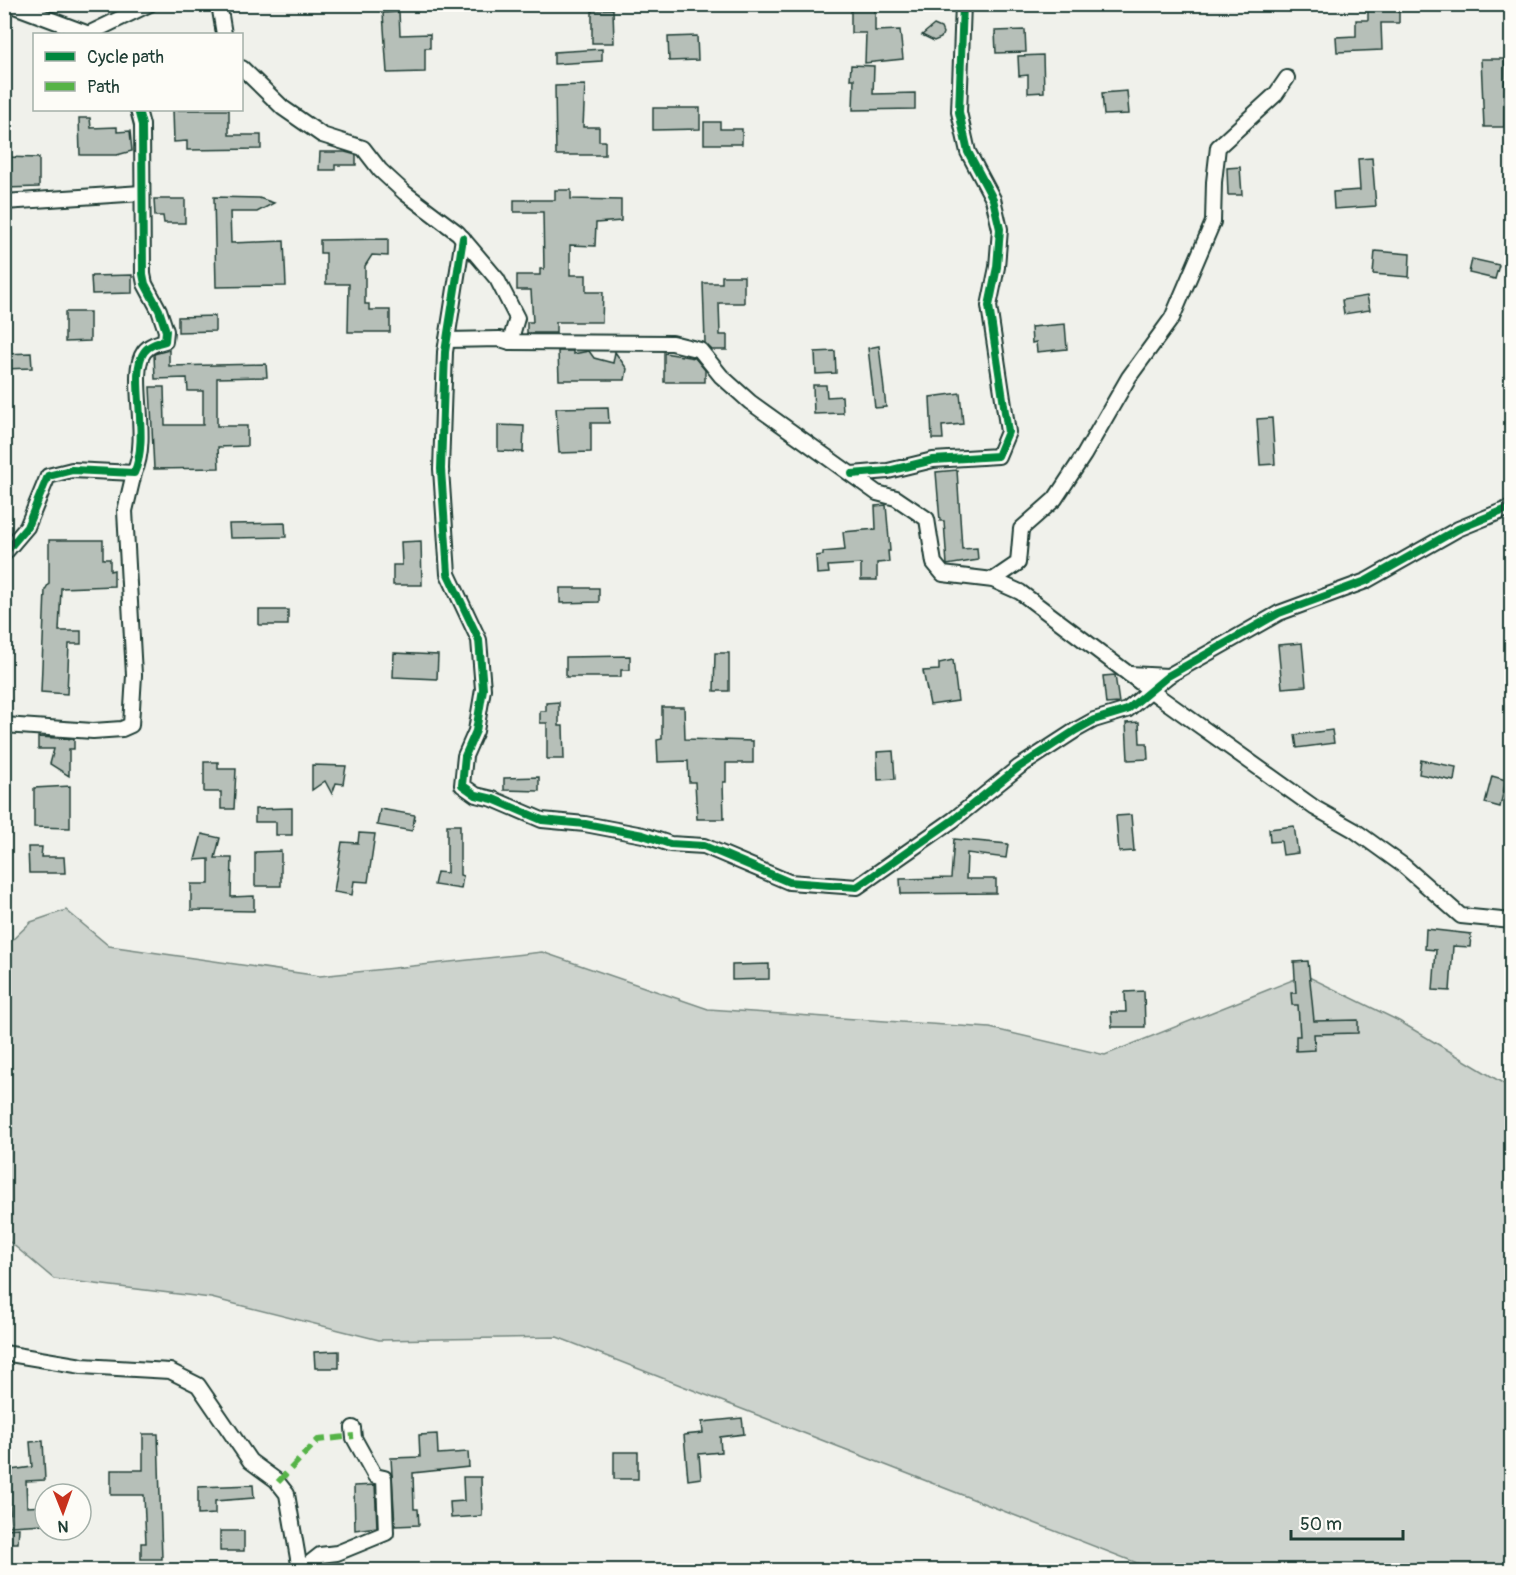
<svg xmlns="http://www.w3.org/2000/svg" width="1516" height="1575" font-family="Pangolin,sans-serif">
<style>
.green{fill:#cdd3cd;stroke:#768880;stroke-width:1.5}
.building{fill:#b6bfb8;stroke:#1f3d34;stroke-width:1.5}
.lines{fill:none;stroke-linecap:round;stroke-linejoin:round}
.minor-casing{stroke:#1f3d34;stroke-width:18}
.minor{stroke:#fdfcf7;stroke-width:14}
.quiet{stroke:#55b346;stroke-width:6;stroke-dasharray:12 6;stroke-linecap:butt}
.cycleway-casing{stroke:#fdfcf7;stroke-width:11}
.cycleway{stroke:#00873e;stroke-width:8}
</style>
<rect width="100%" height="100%" fill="#f0f1eb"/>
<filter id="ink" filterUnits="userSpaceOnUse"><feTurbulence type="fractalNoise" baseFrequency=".0167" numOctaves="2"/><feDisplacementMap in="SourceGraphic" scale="12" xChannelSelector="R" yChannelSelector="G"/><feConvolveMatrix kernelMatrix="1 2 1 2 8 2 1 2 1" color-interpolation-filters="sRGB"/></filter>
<g filter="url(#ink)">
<!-- green -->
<path class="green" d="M66,910L109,946L320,976L542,952L708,1009L990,1028L1105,1055L1305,975L1399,1021L1511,1088V1570H1155L557,1337L379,1340L211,1298L54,1279L5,1238V947L31,922Z"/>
<!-- building -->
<g class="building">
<path d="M851,4H875V31L900,30L903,59L865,63L866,33H851Z"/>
<path d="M1383,4H1399V23H1381L1382,50L1337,52L1336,37L1356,36V20H1368V9H1383Z"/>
<path d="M613,9L614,43H592V10Z"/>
<path d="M399,12L400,35L430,34V48H425V72L387,73L383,13Z"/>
<path d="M934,25L941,28L943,33L941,38L934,41L922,35Z"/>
<path d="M1025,30L1026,52L996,53L995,31Z"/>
<path d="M697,36L698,60L669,61L668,37Z"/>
<path d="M602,49V61L554,64V52Z"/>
<path d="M1043,55L1044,92L1028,93V75L1019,76L1018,56Z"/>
<path d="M1481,59H1505L1504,127H1484Z"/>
<path d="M851,65L874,66L873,94L915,93V109L853,110L854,79H850Z"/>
<path d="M585,85L583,127H599V141H605V155H556L555,86Z"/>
<path d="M1127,91L1129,114L1104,115L1102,93Z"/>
<path d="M653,108H700V129L653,130Z"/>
<path d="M173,110H229V135H261V149L187,150V141L174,142Z"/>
<path d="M79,118H90L91,128L117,127V132L130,131L132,151L117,155H80Z"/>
<path d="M704,122H720V129H742V144H704Z"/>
<path d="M320,152H345L356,155V165H335V170H319Z"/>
<path d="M4,157L39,158V187L4,188Z"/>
<path d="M1372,158L1376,206L1334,209L1333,192L1360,190L1358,159Z"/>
<path d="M1240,167L1242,195H1228L1227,168Z"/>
<path d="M555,190H571V199L621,200V221L596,223L595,246L570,245V275H586V292H603L602,322H556V333H527V322H533L531,290H517V275H540V269H544L543,212H514V200H555Z"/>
<path d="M214,197L259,198L274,203L257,212H230L231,243L284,241L286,286L216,287Z"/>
<path d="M154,199H185V223H164L163,216H155Z"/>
<path d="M388,239V256L372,255L365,266V304H369V310H390V332H348L349,284H326V253H320V240Z"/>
<path d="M1375,251L1410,254L1409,277L1373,274Z"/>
<path d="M1472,259L1499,265L1495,279L1469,273Z"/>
<path d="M132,275V293L92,294L91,276Z"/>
<path d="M722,276H744V303H719L720,335H727V350H712L705,343L703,283H722Z"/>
<path d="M1367,296L1370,310L1344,314L1342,300Z"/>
<path d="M65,312H90V341L65,342Z"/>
<path d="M215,316V331L178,332V317Z"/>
<path d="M1065,324L1067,349L1037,352L1036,342L1032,343L1031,327Z"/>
<path d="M879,346L886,407L875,408L868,348Z"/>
<path d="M169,350V366L266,364L267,377L217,378V426H247V446L218,447L219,468L154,469L150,387H164L165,425H203V391H188L187,378L155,379L154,354Z"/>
<path d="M558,351H573V354L589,351L594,358L613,363L615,352L627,369L625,380H559Z"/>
<path d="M835,351L836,373L816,374L815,352Z"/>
<path d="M31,353L32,368L4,369V354Z"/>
<path d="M664,353L695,358L705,370V382H664Z"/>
<path d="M813,385H826L827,397L842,396L843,413L814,414Z"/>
<path d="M960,393L963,424L942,426L943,439H932L930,397Z"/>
<path d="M608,407L609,423H591V452L559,453L556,408Z"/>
<path d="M1272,418L1275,464L1260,465L1257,419Z"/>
<path d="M498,425L524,426L523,452L498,451Z"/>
<path d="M957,470L962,549L977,548L978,560L947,565L944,521H940L936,472Z"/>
<path d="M886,505L890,551H888L889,562L877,563V580H861V564L828,566L829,573L817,574L816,556L823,555V552L845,550L843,532L876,529L875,506Z"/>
<path d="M285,523L286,537L230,538L229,524Z"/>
<path d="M49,540H103V559H110V571L114,570V586L61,588L59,631H81V644H69L67,694L41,692L45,590L49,583Z"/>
<path d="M421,541L422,585H393V565H402L401,542Z"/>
<path d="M560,588H599V602L560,603Z"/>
<rect x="259" y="610" width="29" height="15"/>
<path d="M1302,643L1306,686L1282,688L1278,645Z"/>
<path d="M394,653L438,655L437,679L393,677Z"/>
<path d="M715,653H729V691H714Z"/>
<path d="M630,656V670H621V677H566V657Z"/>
<path d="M953,660L958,701L930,705L923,671L939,670V663Z"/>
<path d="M1115,675L1119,703L1106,704L1103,676Z"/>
<path d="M559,702V726H563L564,759H547V723H540V711H546V703Z"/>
<path d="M662,707H684L685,739L753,741V763H726V782H723L724,819H697L695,782H689L688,761L658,762L657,740L662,739Z"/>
<path d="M1139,722L1140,743H1147L1148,759L1128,760L1126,723Z"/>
<path d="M1332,730L1334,743L1297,748L1295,735Z"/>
<path d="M38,737L74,739V749H69V776L50,764L54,749H38Z"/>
<path d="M893,751L895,779L878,780L877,752Z"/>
<path d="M1421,760L1456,767L1454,781L1419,774Z"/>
<path d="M204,762H218V769H236L234,809H221V792H204Z"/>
<path d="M312,765L346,766L343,784L336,783L332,794L325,781L312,790Z"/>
<path d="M1492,776L1506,780L1500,807L1485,803Z"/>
<path d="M539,777V791L504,790V778Z"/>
<path d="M70,786V828L34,827V788Z"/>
<path d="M292,808V835H276V822H255V809Z"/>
<path d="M380,809L415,815L412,831L377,825Z"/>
<path d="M1131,815L1134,851L1119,852L1116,816Z"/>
<path d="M447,825H460V875L463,876L461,889L434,885L437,872L447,873Z"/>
<path d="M1294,826L1298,853L1283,855L1281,841L1270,842L1269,829Z"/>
<path d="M359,833L375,834L368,882L354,881L352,895L334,892L342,842L358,843Z"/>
<path d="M202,834L220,838L215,858H232L231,897L254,896V911L191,910V884H209V859L195,860Z"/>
<path d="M954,839L1008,844L1006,858L967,853L966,879H996V893L901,894L900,879L951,878Z"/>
<path d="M28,847H42L41,857H64L65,873H29Z"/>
<path d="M281,851V886H255V852Z"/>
<path d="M1426,929L1471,934L1470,947L1453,946L1450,991L1433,990L1436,950L1425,949Z"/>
<path d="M1308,961L1314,1021L1358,1020V1033L1314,1034L1315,1050L1296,1051V1036H1300L1298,1005H1292L1291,993H1296L1294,962Z"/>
<path d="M769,964V979L732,980V965Z"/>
<path d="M1144,991L1145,1027H1112L1111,1012H1126L1125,992Z"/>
<path d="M339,1351V1368H315L314,1352Z"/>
<path d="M742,1418L744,1434L720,1437L721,1452L699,1454L701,1478L688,1480L684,1435L703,1433L702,1422Z"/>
<path d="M143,1434H158L162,1559H141V1543H146L144,1495H111V1470H143Z"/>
<path d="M437,1434L438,1454L468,1452L469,1467L413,1473L414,1509H418L419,1525L395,1526L391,1458L420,1457L419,1435Z"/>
<path d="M43,1441L45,1480L26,1481L27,1507L45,1506V1524L11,1526L9,1496H4V1471L32,1467L30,1442Z"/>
<rect x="614" y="1452" width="24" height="27"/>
<path d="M463,1477H481L482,1516L451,1518L450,1502L464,1501Z"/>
<path d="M253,1485L254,1498L215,1501V1514L198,1515V1487Z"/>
<path d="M375,1485L377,1527L355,1530L354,1486Z"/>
<path d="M19,1528L18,1543H4V1529Z"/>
<rect x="220" y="1531" width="24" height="20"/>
</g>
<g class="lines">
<defs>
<g id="minor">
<path d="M9,4L89,34"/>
<path d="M219,4L224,34"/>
<path d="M88,34L150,4"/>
<path d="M242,68L283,108L322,135L363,148L380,170L405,193L458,233L497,279L517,318L510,342L672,343L700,350L721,376L750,402L877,493L896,498L927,519L934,563L943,574L993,580L1020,592L1158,696L1315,808L1354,830L1404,866L1461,916L1512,921"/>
<path d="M4,202L142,193"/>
<path d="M463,238L445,352L441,469L448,574L479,640L483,689L476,731L465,756L462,785L476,795L493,799L542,820L585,824L643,835L670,844L704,846L789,882L857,887L953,820L1019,767L1076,730L1094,720L1127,710L1168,676L1279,613L1366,581L1458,529L1512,507"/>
<path d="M447,340L500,339L510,342"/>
<path d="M852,474L888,471L933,460L998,456L1008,432L989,306L997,267L1000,229L993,199L968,152L959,112L963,4"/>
<path d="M4,554L27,527L48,476L72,470L134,473C151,437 128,374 144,352C149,345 157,343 165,341L166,331L159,310L145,284L143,274L142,125L138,110"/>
<path d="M993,580L1018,563L1021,529L1055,499L1084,455L1129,377L1172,318L1213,222L1214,182L1218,147L1276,94L1287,78"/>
<path d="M1129,674L1168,676"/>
<path d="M4,725L93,731L122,729L131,725L134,675L125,511L134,473"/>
<path d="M4,1353L82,1366L170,1371L198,1385L250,1461L276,1480L287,1494L300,1570"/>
<path d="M301,1570L320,1555L337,1553L386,1533L384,1478L375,1476L354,1438L353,1428"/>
</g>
</defs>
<!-- minor casing -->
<use href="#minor" class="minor-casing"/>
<!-- minor -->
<use href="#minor" class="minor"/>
<!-- quiet -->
<path class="quiet" d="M278,1482L318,1440L354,1436"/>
<defs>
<g id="cycleway">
<path d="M463,238L445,352L441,469L448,574L479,640L483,689L476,731L465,756L462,785L476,795L493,799L542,820L585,824L643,835L670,844L704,846L789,882L857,887L953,820L1019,767L1076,730L1094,720L1127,710L1168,676L1279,613L1366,581L1458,529L1512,507"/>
<path d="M852,474L888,471L933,460L998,456L1008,432L989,306L997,267L1000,229L993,199L968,152L959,112L963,4"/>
<path d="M4,554L27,527L48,476L72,470L134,473C151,437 128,374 144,352C149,345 157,343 165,341L166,331L159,310L145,284L143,274L142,125L138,110"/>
</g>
</defs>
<!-- cycleway casing -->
<use href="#cycleway" class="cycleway-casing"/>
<!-- cycleway -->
<use href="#cycleway" class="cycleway"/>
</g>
</g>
<!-- margin -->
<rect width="1516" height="1575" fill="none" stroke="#fdfcf7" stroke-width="24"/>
<rect x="12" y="12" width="1492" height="1551" fill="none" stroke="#1f3d34" stroke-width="2" filter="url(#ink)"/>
<!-- legend -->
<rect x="33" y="33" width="210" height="78" fill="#fdfcf7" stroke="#a4b0a9" stroke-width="1.5"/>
<rect x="45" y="52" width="30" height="9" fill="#00873e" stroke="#a4b0a9" stroke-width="1.5"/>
<text x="87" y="63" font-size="18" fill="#1f3d34">Cycle path</text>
<rect x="45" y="82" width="30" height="9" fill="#55b346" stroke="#a4b0a9" stroke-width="1.5"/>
<text x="87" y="93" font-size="18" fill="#1f3d34">Path</text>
<!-- north arrow -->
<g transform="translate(63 1512) rotate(179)"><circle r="28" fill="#fdfcf7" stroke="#a4b0a9" stroke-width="1.5"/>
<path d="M0-4.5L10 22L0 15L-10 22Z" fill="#c8321e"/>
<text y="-9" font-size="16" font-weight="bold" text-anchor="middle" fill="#1f3d34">N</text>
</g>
<!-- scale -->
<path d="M1291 1530v9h112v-9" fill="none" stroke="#1f3d34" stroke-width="3"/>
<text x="1300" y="1530" font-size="18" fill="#1f3d34" stroke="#fdfcf7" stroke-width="4.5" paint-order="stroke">50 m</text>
</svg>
